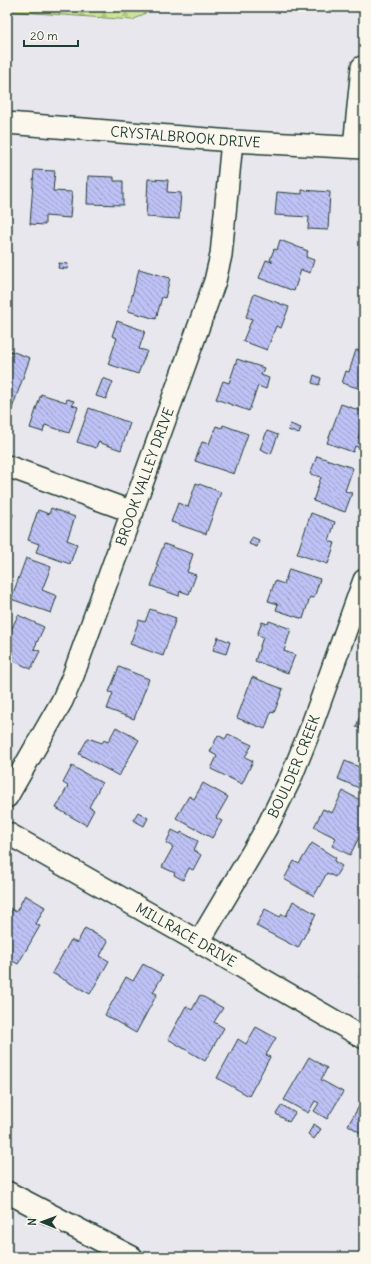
<svg xmlns="http://www.w3.org/2000/svg" width="371" height="1264" font-family="Delius,sans-serif">
<style>
.forest{fill:url(#forest-firs);stroke:#769066}
.building{fill:url(#building-back-hatch);stroke:#1f3d34}
.lines{fill:none;stroke-linecap:round;stroke-linejoin:round}
.street-casing{stroke:#1f3d34;stroke-width:24}
.street{stroke:#fbf7ec;stroke-width:21}
.labels{text-anchor:middle;stroke-width:3;stroke-linejoin:round;paint-order:stroke}
.street-label{font-size:14px;fill:#1f3d34;stroke:#fbf7ec}
</style>
<defs>
<pattern id="forest-firs" width="22" height="20" patternUnits="userSpaceOnUse"><rect width="22" height="20" fill="#cee297"/><path d="M5 1l3.5 6h-7zM16 11l3.5 6h-7z" fill="#b0c383"/></pattern>
<pattern id="building-back-hatch" width="6" height="6" patternUnits="userSpaceOnUse"><rect width="6" height="6" fill="#bec1f3"/><path d="M-1 5l2 2M0 0l6 6M5-1l2 2" fill="none" stroke="#9a9ec6"/></pattern>
</defs>
<rect width="100%" height="100%" fill="#e9e7ee"/>
<filter id="ink" filterUnits="userSpaceOnUse"><feTurbulence type="fractalNoise" baseFrequency=".025" numOctaves="2"/><feDisplacementMap in="SourceGraphic" scale="8" xChannelSelector="R" yChannelSelector="G"/><feConvolveMatrix kernelMatrix="1 2 1 2 8 2 1 2 1" color-interpolation-filters="sRGB"/></filter>
<g filter="url(#ink)">
<!-- forest -->
<path class="forest" d="M7,7H156L133,20L7,11Z"/>
<!-- building -->
<g class="building">
<path d="M34,170L55,171L53,191L72,192L70,218L45,216V225L30,224Z"/>
<path d="M88,176L114,177V181H123V205L87,204Z"/>
<path d="M148,179L168,180L167,192L181,193L179,219L146,217Z"/>
<path d="M302,190L330,192L328,230L308,229L309,217L275,215L277,192L302,194Z"/>
<path d="M280,240L308,251L306,257L314,260L310,273L301,270L294,291L259,278L266,260L272,262V261L270,260L274,249L277,250Z"/>
<path d="M59,263L68,264L67,269L58,268Z"/>
<path d="M139,269L170,278L165,298L162,297L156,319L128,311Z"/>
<path d="M254,294L289,307L281,328L276,326L267,350L243,341L252,319L246,317Z"/>
<path d="M117,321L145,331L139,349L147,351L138,374L108,364L117,338L112,336Z"/>
<path d="M356,350L364,352V390L342,383L346,371L349,372Z"/>
<path d="M11,351L30,358L9,417L7,416V361Z"/>
<path d="M237,359L264,368L261,375L269,378L266,389L258,386L249,411L216,399L223,381L229,383Z"/>
<path d="M314,375L321,378L319,385L312,383Z"/>
<path d="M103,378L113,382L106,399L96,396Z"/>
<path d="M41,394L66,402L67,399L74,401L72,405L78,407L69,433L45,425L43,432L30,428Z"/>
<path d="M341,404L364,412V420L358,438L364,440V444L362,449L355,446L353,452L327,443Z"/>
<path d="M89,408L130,423L121,450L98,442L96,448L77,442Z"/>
<path d="M290,424L301,428L299,434L288,430Z"/>
<path d="M223,425L248,434L234,474L195,461L202,442L209,444L216,426L222,428Z"/>
<path d="M267,431L278,435L271,454L260,449Z"/>
<path d="M317,456L353,468L345,491L352,493L345,512L313,501L321,477L310,474Z"/>
<path d="M196,483L221,492L206,534L171,522L178,503L188,507Z"/>
<path d="M51,508L75,517L67,540L77,544L70,564L36,552L39,544L28,540L38,510L49,514Z"/>
<path d="M7,512L13,514L7,536Z"/>
<path d="M311,513L335,522L329,541L335,543L328,564L297,554Z"/>
<path d="M252,537L259,540L257,547L249,544Z"/>
<path d="M164,544L193,554L187,572L196,575L189,594L180,591L179,596L151,586L158,566L156,565Z"/>
<path d="M26,558L51,567L42,590L57,596L51,613L11,599Z"/>
<path d="M289,569L320,579L314,598L310,597L303,619L276,610L278,604L268,601L275,581L284,584Z"/>
<path d="M150,609L176,618L163,656L130,644L139,620L145,622Z"/>
<path d="M18,615L44,627L34,649L40,651L31,669L7,658V639Z"/>
<path d="M269,621L291,629L284,651L295,655L288,673L255,661L263,637L257,635L262,622L268,624Z"/>
<path d="M218,637L230,642L226,654L213,650Z"/>
<path d="M119,667L149,679L134,719L107,709L113,693L109,692Z"/>
<path d="M252,677L283,689L274,713L271,712L265,729L237,718Z"/>
<path d="M363,708L364,709V730L356,727Z"/>
<path d="M116,727L139,740L119,776L79,754L88,738L102,743L104,740L108,742Z"/>
<path d="M228,734L252,745L245,757L253,761L242,784L211,769L217,756L210,752L218,735L225,739Z"/>
<path d="M364,754V790L338,779L345,761L359,767Z"/>
<path d="M72,766L102,783L89,807L94,810L86,825L56,808L68,786L63,783Z"/>
<path d="M203,783L228,797L216,818L222,821L212,838L176,818L189,796L194,799Z"/>
<path d="M343,791L364,802V828L350,855L332,846L336,838L314,827L323,809L332,813Z"/>
<path d="M138,812L148,818L144,826L133,820Z"/>
<path d="M172,830L180,834L181,832L198,841L194,850L201,855L193,870L189,868L183,880L174,875L175,873L162,867L173,847L166,843Z"/>
<path d="M312,843L336,858L334,861L342,866L335,877L327,873L314,896L284,879L294,861L299,864Z"/>
<path d="M25,895L45,907L36,924L40,926L18,964L7,958V909L8,907L16,912Z"/>
<path d="M293,901L316,914L298,948L256,926L265,909L280,917L282,914L286,916Z"/>
<path d="M85,928L108,941L100,956L109,961L90,994L52,973L71,940L77,943Z"/>
<path d="M143,964L163,975L153,992L157,994L136,1033L105,1015L126,977L133,981Z"/>
<path d="M364,968V979L359,977Z"/>
<path d="M200,995L223,1008L214,1022L224,1028L205,1061L168,1039L186,1006L192,1010Z"/>
<path d="M256,1027L276,1038L266,1055L270,1057L249,1096L217,1078L238,1039L246,1044Z"/>
<path d="M309,1057L327,1068L321,1080L343,1092L327,1119L314,1111L319,1103L315,1101L308,1113L284,1100Z"/>
<path d="M364,1098V1135L348,1125Z"/>
<path d="M282,1105L295,1113L289,1122L276,1114Z"/>
<path d="M314,1124L321,1129L314,1139L308,1134Z"/>
</g>
<g class="lines">
<defs>
<g id="street">
<path id="s1" d="M7,123L232,141L364,148"/>
<path d="M354,147L362,67"/>
<path d="M7,466L133,512"/>
<path id="s2" d="M7,797L62,701L73,676L215,281L221,255L232,141"/>
<path id="s3" d="M7,833L199,942L364,1038"/>
<path id="s4" d="M199,942L266,829L290,780L310,730L364,580"/>
<path d="M7,1192L132,1257"/>
</g>
</defs>
<!-- street casing -->
<use href="#street" class="street-casing"/>
<!-- street -->
<use href="#street" class="street"/>
</g>
</g>
<g class="labels">
<!-- street labels -->
<g class="street-label">
<text dy="5" stroke="none"><textPath href="#s1" startOffset="179">CRYSTALBROOK DRIVE</textPath></text>
<text dy="5" stroke="none"><textPath href="#s2" startOffset="350">BROOK VALLEY DRIVE</textPath></text>
<text dy="5" stroke="none"><textPath href="#s4" startOffset="200">BOULDER CREEK</textPath></text>
<text dy="5" stroke="none"><textPath href="#s3" startOffset="206">MILLRACE DRIVE</textPath></text>
</g>
</g>
<!-- margin -->
<rect width="371" height="1264" fill="none" stroke="#fbf7ec" stroke-width="24"/>
<rect x="12" y="12" width="347" height="1240" fill="none" stroke="#1f3d34" stroke-width="1.5" filter="url(#ink)"/>
<!-- north arrow -->
<g transform="translate(42 1222) rotate(271)" stroke="#fbf7ec" stroke-width="3" paint-order="stroke">
<path d="M0-3L7 15L0 10L-7 15Z" fill="#1f3d34"/>
<text y="-6" font-size="11" font-weight="bold" text-anchor="middle" fill="#1f3d34">N</text>
</g>
<!-- scale -->
<path d="M24 40v6h54v-6" fill="none" stroke="#1f3d34" stroke-width="2"/>
<text x="30" y="40" font-size="12" fill="#1f3d34" stroke="#fbf7ec" stroke-width="3" paint-order="stroke">20 m</text>
</svg>
